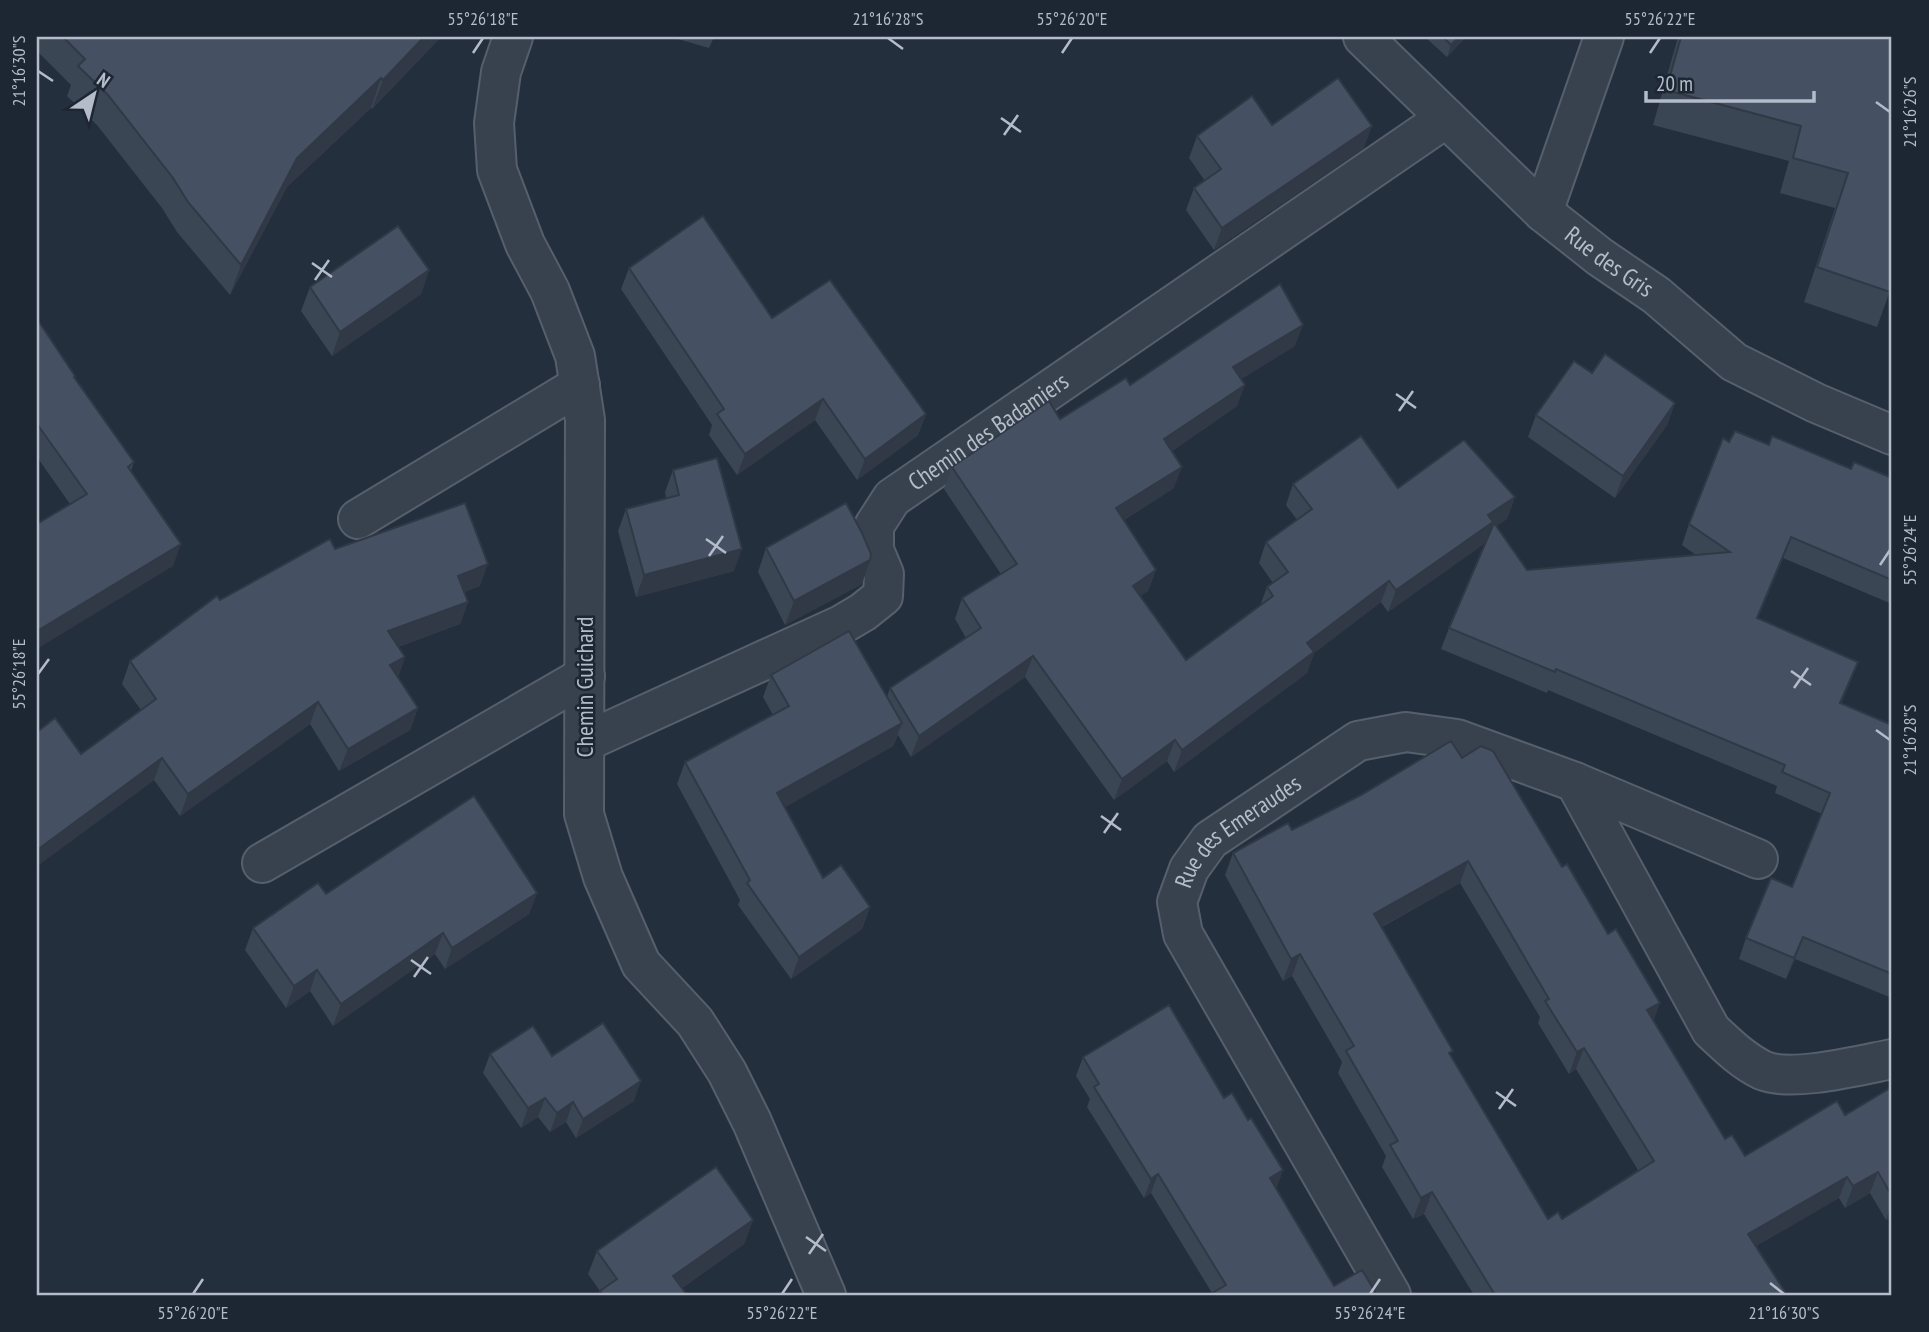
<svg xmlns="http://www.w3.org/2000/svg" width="1929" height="1332" font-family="'PT Sans Narrow',sans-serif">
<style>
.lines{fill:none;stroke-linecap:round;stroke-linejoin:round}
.minor-casing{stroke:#565f6c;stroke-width:42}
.minor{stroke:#38414e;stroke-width:38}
.wall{fill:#3b4654;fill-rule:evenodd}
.shaded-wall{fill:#303945}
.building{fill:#455162;stroke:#303945;stroke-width:2;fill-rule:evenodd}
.ticks{fill:none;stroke:#b4bcc9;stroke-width:2.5}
.labels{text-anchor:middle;stroke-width:5;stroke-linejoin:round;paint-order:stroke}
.street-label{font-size:24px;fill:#b4bcc9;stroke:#1d2633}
.neatline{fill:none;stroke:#b4bcc9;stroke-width:2.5}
.ticks-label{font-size:18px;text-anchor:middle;fill:#b4bcc9}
</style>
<rect width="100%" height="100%" fill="#242f3e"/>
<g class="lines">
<defs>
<g id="minor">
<path d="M513,37L501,72L494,123L497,170L525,244L550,291L575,356L585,420L584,814L603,877L641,964L695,1022L727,1072L752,1122L826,1295"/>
<path id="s1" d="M1363,37L1543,212L1600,257L1656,295L1734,362L1816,403L1892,435"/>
<path d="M1543,212L1604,37"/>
<path d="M358,519L580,385"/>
<path id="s2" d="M585,742L841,625L863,612L883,596L884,574L874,550V526L892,498L1446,118"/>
<path d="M1575,782L1711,1030C1727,1045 1742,1060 1762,1070C1790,1083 1861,1065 1892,1059"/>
<path d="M262,863L585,676"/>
<path id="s3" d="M1391,1295L1183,934L1177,902L1189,869L1210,840L1358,741L1406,732L1457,739L1575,782L1758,859"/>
</g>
</defs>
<!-- minor casing -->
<use href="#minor" class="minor-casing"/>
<!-- minor -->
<use href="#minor" class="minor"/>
</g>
<!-- wall -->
<g class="wall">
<path d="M37,37H441L372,109L371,108L287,187L230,295L177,232L162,208L97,125L67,96L71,85L37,51Z"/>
<path d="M671,37H714L709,48Z"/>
<path d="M1425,37H1466L1447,57Z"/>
<path d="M1678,37H1892V285L1877,327L1804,302L1835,208L1780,193L1789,161L1653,125Z"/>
<path d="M1197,136L1364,148L1214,250L1186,210L1194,188L1205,181L1189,158Z"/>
<path d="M629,268L772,318L926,414L918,435L857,480L815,420L737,475L709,435L712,425L621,289Z"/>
<path d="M429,270L421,294L332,356L301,311L310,287Z"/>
<path d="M37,319L75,376L74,377L134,462L131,471L173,566L70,504L37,457Z"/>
<path d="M1295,346L1241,379L1237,406L1172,451L1174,488L1124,520L1156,570L1148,591L1140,596L1186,660L1260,606L1267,587L1273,583L1259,563L1266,542L1297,520L1286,505L1293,484L1398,488L1515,497L1507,519L1496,526L1527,570L1696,555L1682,545L1689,524L1729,442L1769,445L1851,469L1892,478V604L1783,558L1758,618L1858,662L1841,704L1892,725V998L1795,959L1786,979L1739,959L1746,938L1792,887L1822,814L1775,793L1777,786L1548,690L1547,693L1441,649L1449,628L1485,543L1388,612L1381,602L1314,653L1307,673L1174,772L1167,761L1114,800L1025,677L911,757L898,735L893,746L785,807L823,878L870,907L862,929L791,979L738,905L740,900L677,784L685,762L773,715L763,697L771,675L887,697L890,688L966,638L955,619L962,598L1001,574L944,489L952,467L1060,419L1130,385Z"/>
<path d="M1592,373L1675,403L1667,425L1615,498L1528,437L1536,415Z"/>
<path d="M673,470L734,571L636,597L618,531L626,509L666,498L665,492Z"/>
<path d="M766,548L862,584L785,625L758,572Z"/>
<path d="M335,549L480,586L464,592L468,602L460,624L398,647L405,657L398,677L418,708L410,730L339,771L310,724L180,816L154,780L37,866V732L81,754L141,710L122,684L130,661L220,600Z"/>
<path d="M1462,758L1562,867L1725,1139L1745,1156L1845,1115L1892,1087V1216L1886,1220L1870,1193L1845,1208L1839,1198L1756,1246L1787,1295H1474L1424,1214L1413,1219L1382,1167L1386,1156L1338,1073L1342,1062L1292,976L1283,981L1225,875L1233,853L1292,830ZM1460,883L1540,1017L1538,1023L1569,1074L1576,1069L1638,1170L1562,1219H1548L1451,1057L1382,927Z"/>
<path d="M537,893L529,914L445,969L435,954L333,1026L310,991L286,1008L245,950L253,928L326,894Z"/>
<path d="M490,1054L552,1056L634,1101L576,1138L566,1122L550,1132L538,1117L521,1128L483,1073Z"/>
<path d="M1083,1057L1224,1098L1248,1120L1283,1170L1276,1188L1334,1286L1377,1295L1212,1293L1151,1193L1144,1198L1087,1107L1090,1099L1076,1076Z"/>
<path d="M753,1220L744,1244L682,1288L687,1295H598L600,1291L588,1274L597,1251Z"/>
</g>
<!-- shaded-wall -->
<g class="shaded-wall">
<path d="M424,37H441L372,109L383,80Z"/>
<path d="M1459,37H1466L1447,57L1451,45Z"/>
<path d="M381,78L371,108L287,187L230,295L241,265L297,158Z"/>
<path d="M1372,126L1364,148L1214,250L1222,228Z"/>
<path d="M429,270L421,294L332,356L340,332Z"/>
<path d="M1303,325L1295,346L1225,389L1233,367Z"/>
<path d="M1245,385L1237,406L1157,461L1164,439Z"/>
<path d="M823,399L815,420L737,475L745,454Z"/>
<path d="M1675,403L1667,425L1615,498L1623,476Z"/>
<path d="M926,414L918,435L857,480L865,459Z"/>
<path d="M1182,467L1174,488L1109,529L1116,508Z"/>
<path d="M1515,497L1507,519L1490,530L1485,543L1388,612L1396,590L1488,515Z"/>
<path d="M1791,537L1783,558L1749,639L1757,618Z"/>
<path d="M181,544L173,566L37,649V631Z"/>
<path d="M742,549L734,571L636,597L644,575Z"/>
<path d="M870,560L862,584L785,625L794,601Z"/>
<path d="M488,564L480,586L450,598L458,576Z"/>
<path d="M1156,570L1148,591L1125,607L1133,586Z"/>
<path d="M1389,581L1381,602L1314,653L1307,673L1174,772L1182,750L1307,643Z"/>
<path d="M468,602L460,624L380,653L388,631Z"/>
<path d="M1033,656L1025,677L911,757L919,736Z"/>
<path d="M405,657L397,679L390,665Z"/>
<path d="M1858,662L1850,683L1832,724L1840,703Z"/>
<path d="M318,702L310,724L180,816L188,794Z"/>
<path d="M418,708L410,730L339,771L348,749Z"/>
<path d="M902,723L893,746L769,816L777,793Z"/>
<path d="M1175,740L1167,761L1114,800L1122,779Z"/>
<path d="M162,758L154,780L37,866V850Z"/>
<path d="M1468,861L1460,883L1366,935L1374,914Z"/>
<path d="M537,893L529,914L445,969L452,948Z"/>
<path d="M870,907L862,929L791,979L799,957Z"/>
<path d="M443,933L435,954L333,1026L341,1004Z"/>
<path d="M1803,937L1795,959L1786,979L1794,958Z"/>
<path d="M1300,954L1292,976L1283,981L1291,959Z"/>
<path d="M317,970L310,991L286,1008L294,986Z"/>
<path d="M1660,1003L1652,1025L1647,1010Z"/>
<path d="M1584,1048L1576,1069L1569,1074L1577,1052Z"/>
<path d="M641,1081L634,1101L576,1138L583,1119Z"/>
<path d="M545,1098L538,1117L521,1128L528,1108Z"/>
<path d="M573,1102L566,1122L550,1132L557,1113Z"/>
<path d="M1283,1170L1276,1190L1270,1178Z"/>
<path d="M1878,1172L1870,1193L1845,1208L1853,1186Z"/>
<path d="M1158,1174L1151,1193L1144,1198L1151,1179Z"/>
<path d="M1847,1177L1839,1198L1741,1255L1748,1234Z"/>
<path d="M1432,1192L1424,1214L1413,1219L1421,1198Z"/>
<path d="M1892,1202V1216L1886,1220Z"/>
<path d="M753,1220L744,1244L671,1295L673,1276Z"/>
</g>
<!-- building -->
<g class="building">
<path d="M63,37H424L383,80L381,78L297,158L241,265L188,202L173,178L108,95L78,66L85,59Z"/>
<path d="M1443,37H1459L1451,45Z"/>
<path d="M1681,37H1892V285L1890,292L1817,267L1848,173L1793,158L1801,126L1666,90Z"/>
<path d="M1338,78L1372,126L1222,228L1194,188L1221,169L1197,136L1252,96L1272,125Z"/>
<path d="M703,216L772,318L830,280L926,414L865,459L823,399L745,454L717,414L724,409L629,268Z"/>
<path d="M398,226L429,270L340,332L310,287Z"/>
<path d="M1280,284L1303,325L1233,367L1245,385L1164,439L1182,467L1116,508L1156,570L1133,586L1186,660L1273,596L1267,587L1288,572L1266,542L1312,509L1293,484L1361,436L1398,488L1464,440L1515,497L1488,515L1493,522L1396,590L1389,581L1307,643L1314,652L1182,750L1175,740L1122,779L1033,656L919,736L890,688L981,628L962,598L1017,564L952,467L1049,401L1060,419L1126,378L1130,385Z"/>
<path d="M37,319L75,376L74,377L134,462L128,467L181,544L37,631V524L87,494L37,424Z"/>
<path d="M1605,354L1675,403L1623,476L1536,415L1574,361L1592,373Z"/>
<path d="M1735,431L1769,445L1772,436L1851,469L1854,462L1892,478V580L1791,537L1757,618L1858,662L1840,703L1892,725V974L1803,937L1794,958L1746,938L1771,878L1792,887L1830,793L1782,772L1785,765L1556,669L1555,672L1449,628L1494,523L1527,570L1730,552L1689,524L1723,438L1729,442Z"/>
<path d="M717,458L742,549L644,575L626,509L679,495L673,470Z"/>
<path d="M465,503L488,564L458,576L468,602L388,631L405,657L390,665L418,708L348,749L318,702L188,794L162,758L37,850V732L55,718L81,754L156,699L130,661L217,596L220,600L330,539L335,549Z"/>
<path d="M846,503L862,533L871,554L870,560L794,601L766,548Z"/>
<path d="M849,631L902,723L777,793L823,878L841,865L870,907L799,957L747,883L750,880L685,762L789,706L771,675Z"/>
<path d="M1451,741L1462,758L1481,746L1493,751L1562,867L1567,864L1608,934L1616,929L1660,1003L1647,1010L1725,1139L1732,1135L1745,1156L1837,1101L1845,1115L1892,1087V1196L1878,1172L1853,1186L1847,1177L1748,1234L1787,1295H1495L1432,1192L1421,1198L1390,1145L1398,1141L1346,1051L1354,1046L1300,954L1291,959L1233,853L1288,823L1292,830L1361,795ZM1468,861L1549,999L1545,1001L1577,1052L1584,1048L1654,1161L1562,1219L1558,1212L1548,1219L1449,1053L1453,1051L1374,914Z"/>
<path d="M474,796L537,893L452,948L443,933L341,1004L317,970L294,986L253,928L318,883L326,894Z"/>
<path d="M1169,1005L1224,1098L1232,1093L1248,1120L1251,1118L1283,1170L1270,1178L1334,1286L1362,1270L1377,1295H1209L1226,1285L1158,1174L1151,1179L1094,1087L1099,1084L1083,1057Z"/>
<path d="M603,1023L641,1081L583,1119L573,1102L557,1113L545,1098L528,1108L490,1054L533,1026L552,1056Z"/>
<path d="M716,1167L753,1220L673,1276L687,1295H603L600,1291L617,1279L597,1251Z"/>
</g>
<!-- ticks -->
<path class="ticks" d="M888,38L903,49M473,53L483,38M1062,53L1072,38M1650,53L1660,38M38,71L53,81M1876,102L1890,112M1001,118L1021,132M1004,135L1018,115M312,263L332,277M315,280L329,260M1396,394L1416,408M1399,411L1413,391M706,539L726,553M709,556L723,536M1880,565L1890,550M1791,671L1811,685M38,674L49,659M1794,688L1808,668M1876,730L1890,740M1101,816L1121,830M1104,833L1118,813M411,960L431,974M414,977L428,957M1496,1092L1516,1106M1499,1109L1513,1089M806,1237L826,1251M809,1254L823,1234M1770,1283L1784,1294M193,1294L203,1279M782,1294L792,1279M1370,1294L1380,1279"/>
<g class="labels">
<!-- street labels -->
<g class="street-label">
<text dy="8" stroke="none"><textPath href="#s1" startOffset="334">Rue des Gris</textPath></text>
<text dy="8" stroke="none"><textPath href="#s2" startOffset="555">Chemin des Badamiers</textPath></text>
<text transform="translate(585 687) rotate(-90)" y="8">Chemin Guichard</text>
<text dy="8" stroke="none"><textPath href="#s3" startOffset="546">Rue des Emeraudes</textPath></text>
</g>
</g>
<!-- border -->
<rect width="1929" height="1332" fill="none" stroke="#1d2633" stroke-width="77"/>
<!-- north arrow -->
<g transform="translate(94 94) rotate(35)" stroke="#1d2633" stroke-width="5" paint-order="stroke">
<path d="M0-5L12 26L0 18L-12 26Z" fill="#b4bcc9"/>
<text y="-10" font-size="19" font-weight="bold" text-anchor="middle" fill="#b4bcc9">N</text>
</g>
<!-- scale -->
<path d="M1646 91v10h168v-10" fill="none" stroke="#b4bcc9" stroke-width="3.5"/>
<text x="1656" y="91" font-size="21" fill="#b4bcc9" stroke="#1d2633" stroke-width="5" paint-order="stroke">20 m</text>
<rect x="38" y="38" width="1852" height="1256" class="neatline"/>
<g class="ticks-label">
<text x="483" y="25">55°26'18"E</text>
<text x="888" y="25">21°16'28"S</text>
<text x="1072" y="25">55°26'20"E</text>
<text x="1660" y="25">55°26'22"E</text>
<text transform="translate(19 71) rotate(-90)" y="6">21°16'30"S</text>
<text transform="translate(1910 112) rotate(-90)" y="6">21°16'26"S</text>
<text transform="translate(1910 550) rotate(-90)" y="6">55°26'24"E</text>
<text transform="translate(19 674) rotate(-90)" y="6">55°26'18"E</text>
<text transform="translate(1910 740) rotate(-90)" y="6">21°16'28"S</text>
<text x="193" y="1319">55°26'20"E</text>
<text x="782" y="1319">55°26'22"E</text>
<text x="1370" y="1319">55°26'24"E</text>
<text x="1784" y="1319">21°16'30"S</text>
</g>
</svg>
